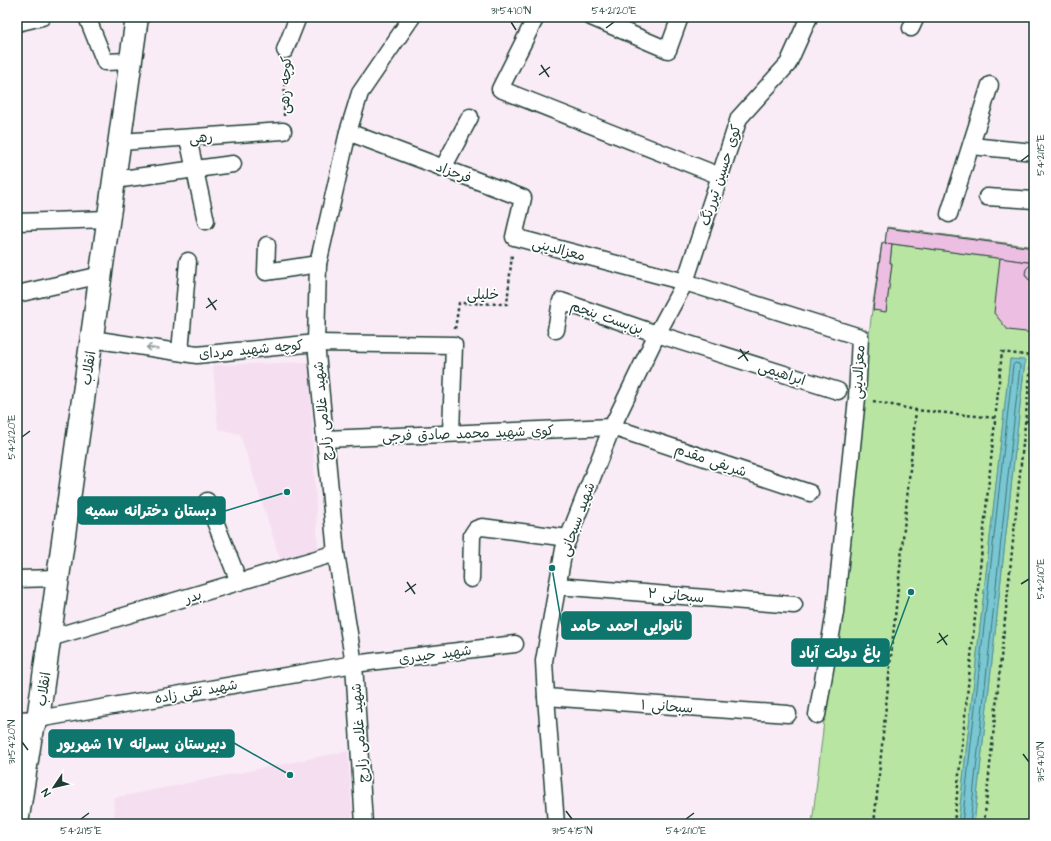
<svg xmlns="http://www.w3.org/2000/svg" width="1051" height="841" font-family="'Architects Daughter','Playpen Sans Arabic',sans-serif">
<style>
.built{fill:#f5def0}
.green{fill:#b9e5a3;stroke:#6c916c}
.water{fill:#78c7d3;stroke:#549093}
.lines{fill:none;stroke-linecap:round;stroke-linejoin:round}
.shore{stroke:#437474;stroke-width:1}
.building{fill:#ebbee2;stroke:#1f3d34}
.street-casing{stroke:#1f3d34;stroke-width:19}
.secondary-casing{stroke:#1f3d34;stroke-width:25}
.path{stroke:#1f3d34;stroke-width:2.5;stroke-dasharray:3 3;stroke-linecap:butt}
.street{stroke:#fff;stroke-width:16}
.secondary{stroke:#fff;stroke-width:22}
.oneway{stroke:#8f9e9a}
.ticks{fill:none;stroke:#1f3d34;stroke-width:1.5}
.labels{text-anchor:middle;stroke-width:3.5;stroke-linejoin:round;paint-order:stroke}
.street-label{font-size:14px;fill:#1f3d34;stroke:#fff}
.leader{fill:none;stroke:#0f766e;stroke-width:1.5}
.callout-dot{fill:#0f766e;stroke:#fff;stroke-width:1.5}
.callout{fill:#0f766e;stroke:#0f766e;stroke-width:1.5}
.callout-label{font-size:15px;text-anchor:middle;font-weight:bold;fill:#fff}
.neatline{fill:none;stroke:#1f3d34;stroke-width:1.5}
.ticks-label{font-size:10px;text-anchor:middle;fill:#1f3d34}
</style>
<rect width="100%" height="100%" fill="#f9ecf6"/>
<filter id="ink" filterUnits="userSpaceOnUse"><feTurbulence type="fractalNoise" baseFrequency=".025" numOctaves="2"/><feDisplacementMap in="SourceGraphic" scale="8" xChannelSelector="R" yChannelSelector="G"/><feConvolveMatrix kernelMatrix="1 2 1 2 8 2 1 2 1" color-interpolation-filters="sRGB"/></filter>
<g filter="url(#ink)">
<!-- built -->
<g class="built">
<path d="M309,362L318,549L280,559L240,434L218,429L213,365Z"/>
<path d="M348,751L353,824H115L113,798Z"/>
</g>
<!-- green -->
<path class="green" d="M887,227L1034,247L888,228L885,243H882L873,310L886,311L892,264L890,263L892,244L1034,263V824H974L1025,361L1010,359L958,824H812L872,310L882,242L885,243Z"/>
<!-- water -->
<path class="water" d="M1010,359L1025,360L974,824H958Z"/>
<g class="lines">
<!-- shore -->
<path class="shore" d="M962,824L1013,365L1015,363L1019,364L1020,366L970,824"/>
</g>
<!-- building -->
<g class="building">
<path d="M887,228L1034,248V263L885,243Z"/>
<path d="M882,243L892,244L890,263H892L886,312L873,310Z"/>
<path d="M1000,258L1034,263V333L1008,330L994,313Z"/>
<path d="M1032,265H1034V281H1033L1028,279L1025,274L1026,269L1029,266Z"/>
</g>
<g class="lines">
<defs>
<g id="street">
<path d="M87,17L105,62L131,61"/>
<path d="M536,17L500,89L720,176"/>
<path d="M591,17L668,50L680,17"/>
<path d="M17,23L42,17"/>
<path d="M911,28L916,17"/>
<path d="M285,50L298,17"/>
<path d="M348,132L523,198L514,237L685,282L860,337L857,398L835,612L817,715"/>
<path d="M188,138L206,221"/>
<path d="M120,142L283,131"/>
<path d="M971,146L1034,152"/>
<path d="M443,168L470,117"/>
<path d="M114,180L233,164"/>
<path d="M987,197L1034,200"/>
<path d="M949,214L990,85"/>
<path d="M17,222L109,219"/>
<path d="M267,245L266,272L318,264"/>
<path d="M17,294L101,275"/>
<path d="M556,330L561,301L657,334L838,391"/>
<path d="M92,339L197,355L316,343L454,345L451,433"/>
<path d="M180,352L188,261"/>
<path d="M325,439L612,427L810,493"/>
<path d="M207,501L239,582"/>
<path d="M17,579L58,578"/>
<path d="M471,579L472,535L476,529L482,527L568,538"/>
<path d="M557,586L794,605"/>
<path d="M50,638L336,553"/>
<path d="M546,697L788,714"/>
<path d="M17,720L38,719L354,664L515,644"/>
<path d="M364,824L354,664L336,553L316,343L318,264L348,132L360,93L412,17"/>
<path d="M556,824L546,697L544,661L564,549L612,427L657,334L685,282L739,118L788,64L809,17"/>
</g>
<path id="secondary" d="M17,823L32,728L38,719L137,17"/>
</defs>
<!-- street casing -->
<use href="#street" class="street-casing"/>
<!-- secondary casing -->
<use href="#secondary" class="secondary-casing"/>
<!-- path -->
<g class="path">
<path d="M284,116L285,65"/>
<path d="M455,329L459,303L507,304L512,254"/>
<path d="M873,401L916,410L996,418"/>
<path d="M1025,421L1034,422"/>
<path d="M874,824L916,410"/>
<path d="M954,824L1002,352L1032,356L984,824"/>
</g>
<!-- street -->
<use href="#street" class="street"/>
<!-- secondary -->
<use href="#secondary" class="secondary"/>
</g>
<!-- one-way arrows -->
<defs><path id="oneway-shaft" d="M-6 0H5M1.5-3L5.5 0L1.5 3" fill="none" stroke-width="1.6" stroke-linecap="round" stroke-linejoin="round"/></defs>
<use class="oneway" href="#oneway-shaft" transform="translate(152 348) rotate(-171)"/>
</g>
<!-- ticks -->
<path class="ticks" d="M511,22L516,30M606,28L614,22M541,65L549,77M539,75L550,67M1021,161L1029,155M208,298L216,310M206,308L217,300M740,349L748,361M738,359L749,351M22,437L30,431M407,582L415,594M1021,584L1029,579M405,592L416,584M939,633L947,645M937,643L948,635M22,742L28,750M1023,754L1029,762M566,811L572,819M81,819L89,813M686,819L694,813"/>
<g class="labels">
<!-- street labels -->
<g class="street-label">
<text transform="translate(285 85) rotate(-88)" y="5">کوچه رهی</text>
<text transform="translate(201 137) rotate(-4)" y="5">رهی</text>
<text transform="translate(454 172) rotate(21)" y="5">فرحزاد</text>
<text transform="translate(720 175) rotate(-72)" y="5">کوی حسین تیررنگ</text>
<text transform="translate(559 249) rotate(15)" y="5">معزالدینی</text>
<text transform="translate(483 294) rotate(1)" y="5">خلیلی</text>
<text transform="translate(607 317) rotate(19)" y="5">بن‌بست پنجم</text>
<text transform="translate(251 349) rotate(-5)" y="5">کوچه شهید مردای</text>
<text transform="translate(88 368) rotate(-82)" y="5">انقلاب</text>
<text transform="translate(858 372) rotate(-87)" y="5">معزالدینی</text>
<text transform="translate(782 373) rotate(18)" y="5">ابراهیمی</text>
<text transform="translate(322 411) rotate(-95)" y="5">شهید غلامی زارچ</text>
<text transform="translate(468 433) rotate(-2)" y="5">کوی شهید محمد صادق فرجی</text>
<text transform="translate(711 460) rotate(19)" y="5">شریفی مقدم</text>
<text transform="translate(577 519) rotate(-70)" y="5">شهید سبحانی</text>
<text transform="translate(676 595) rotate(5)" y="5">سبحانی ۲</text>
<text transform="translate(193 596) rotate(-17)" y="5">بدر</text>
<text transform="translate(435 654) rotate(-7)" y="5">شهید حیدری</text>
<text transform="translate(43 689) rotate(-82)" y="5">انقلاب</text>
<text transform="translate(196 691) rotate(-10)" y="5">شهید تقی زاده</text>
<text transform="translate(667 706) rotate(4)" y="5">سبحانی ۱</text>
<text transform="translate(359 733) rotate(-94)" y="5">شهید غلامی زارچ</text>
</g>
</g>
<!-- callouts -->
<path class="leader" d="M287 492L225 511M552 568L562 626M911 592L889 652M290 775L234 743"/>
<g class="callout-dot">
<circle cx="287" cy="492" r="4"/>
<circle cx="552" cy="568" r="4"/>
<circle cx="911" cy="592" r="4"/>
<circle cx="290" cy="775" r="4"/>
</g>
<g class="callout">
<rect x="78" y="497" width="147" height="27" rx="4"/>
<rect x="562" y="612" width="129" height="27" rx="4"/>
<rect x="792" y="639" width="97" height="27" rx="4"/>
<rect x="49" y="730" width="185" height="27" rx="4"/>
</g>
<g class="callout-label">
<text x="151" y="516">دبستان دخترانه سمیه</text>
<text x="627" y="631">نانوایی احمد حامد</text>
<text x="840" y="658">باغ دولت آباد</text>
<text x="142" y="749">دبیرستان پسرانه ۱۷ شهریور</text>
</g>
<!-- margin -->
<rect width="1051" height="841" fill="none" stroke="#fff" stroke-width="44"/>
<!-- north arrow -->
<g transform="translate(54 787) rotate(235)" stroke="#ffffff" stroke-width="3" paint-order="stroke">
<path d="M0-3L7 15L0 10L-7 15Z" fill="#1f3d34"/>
<text y="-6" font-size="11" font-weight="bold" text-anchor="middle" fill="#1f3d34">N</text>
</g>
<rect x="22" y="22" width="1007" height="797" class="neatline"/>
<g class="ticks-label">
<text x="511" y="14">31°54'10"N</text>
<text x="614" y="14">54°21'20"E</text>
<text transform="translate(1040 155) rotate(-90)" y="4">54°21'15"E</text>
<text transform="translate(11 437) rotate(-90)" y="4">54°21'20"E</text>
<text transform="translate(1040 579) rotate(-90)" y="4">54°21'10"E</text>
<text transform="translate(11 742) rotate(-90)" y="4">31°54'20"N</text>
<text transform="translate(1040 762) rotate(-90)" y="4">31°54'10"N</text>
<text x="81" y="834">54°21'15"E</text>
<text x="572" y="834">31°54'15"N</text>
<text x="686" y="834">54°21'10"E</text>
</g>
</svg>
